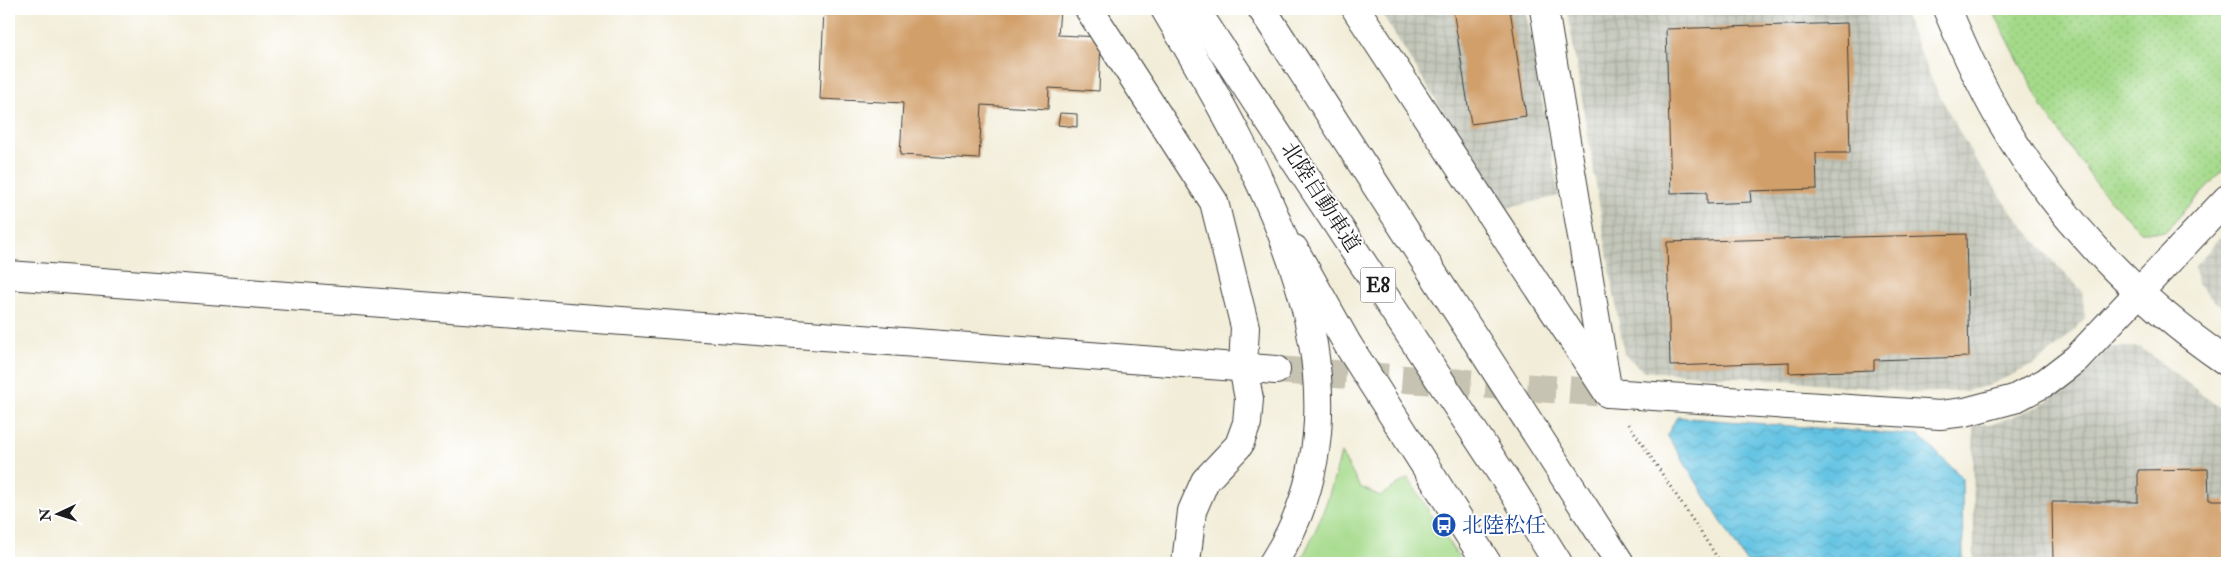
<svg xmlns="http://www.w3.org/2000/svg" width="2236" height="572" font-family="'IM FELL Double Pica','Noto Serif JP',serif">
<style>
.industrial{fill:url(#industrial-grid)}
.grass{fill:#a4da8a;stroke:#607b53}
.park{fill:url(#park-dots);stroke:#607b53}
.water{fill:url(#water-waves);stroke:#407080}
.building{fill:#d19f69}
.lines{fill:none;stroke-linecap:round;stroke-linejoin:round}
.minor-tunnel{stroke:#c7c3b2;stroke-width:28;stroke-dasharray:28 14;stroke-linecap:butt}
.minor-casing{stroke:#3c3b38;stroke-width:30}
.highway-casing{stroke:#3c3b38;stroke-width:30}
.path{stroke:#3c3b38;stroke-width:3;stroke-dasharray:1 4;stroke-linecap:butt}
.minor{stroke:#fff;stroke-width:28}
.highway{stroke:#fff;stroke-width:28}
.labels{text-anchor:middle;stroke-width:4;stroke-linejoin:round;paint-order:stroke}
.shield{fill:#fff;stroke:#606060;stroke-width:1}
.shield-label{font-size:20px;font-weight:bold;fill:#1c1c1c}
.street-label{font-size:21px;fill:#1c1c1c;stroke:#fff}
.transit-label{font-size:21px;fill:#164399;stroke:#fff;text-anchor:start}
</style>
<defs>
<pattern id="industrial-grid" width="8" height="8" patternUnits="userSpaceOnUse" patternTransform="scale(1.25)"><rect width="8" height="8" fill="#c3c6b9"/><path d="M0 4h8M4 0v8" fill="none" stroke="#a7aa9e"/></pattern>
<pattern id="park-dots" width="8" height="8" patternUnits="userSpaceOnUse" patternTransform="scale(1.25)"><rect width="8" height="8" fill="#a4da8a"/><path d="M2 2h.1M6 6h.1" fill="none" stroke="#8dba76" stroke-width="1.8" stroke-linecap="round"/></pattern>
<pattern id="water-waves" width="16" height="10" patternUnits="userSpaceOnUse" patternTransform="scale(1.25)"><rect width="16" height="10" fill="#65c4e3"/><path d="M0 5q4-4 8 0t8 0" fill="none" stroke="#57a8c2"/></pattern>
</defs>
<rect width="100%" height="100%" fill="#fff"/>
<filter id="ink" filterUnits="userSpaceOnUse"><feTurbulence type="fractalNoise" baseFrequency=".02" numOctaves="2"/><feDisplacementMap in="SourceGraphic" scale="10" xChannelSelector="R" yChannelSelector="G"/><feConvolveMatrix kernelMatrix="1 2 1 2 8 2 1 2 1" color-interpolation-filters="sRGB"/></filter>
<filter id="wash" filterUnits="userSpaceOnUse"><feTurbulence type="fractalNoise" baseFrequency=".0096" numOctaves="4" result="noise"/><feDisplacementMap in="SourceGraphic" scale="20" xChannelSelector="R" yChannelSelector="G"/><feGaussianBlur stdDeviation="1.12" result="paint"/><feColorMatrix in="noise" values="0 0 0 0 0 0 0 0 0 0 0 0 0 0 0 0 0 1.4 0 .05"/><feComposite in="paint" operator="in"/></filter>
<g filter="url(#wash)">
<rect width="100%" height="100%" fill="#f2edd8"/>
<!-- industrial -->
<g class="industrial">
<path d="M1379,9H1526L1559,196L1504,209Z"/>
<path d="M1567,9H1902L1934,85L1973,156L2009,208L2049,257L2082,291L2085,319L2056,348L2035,364L1988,386L1964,391L1920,393L1795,381L1643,371L1624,354Z"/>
<path d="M2227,230V310L2214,301L2197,284L2195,266Z"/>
<path d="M2109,347H2140L2227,413V563H1974L1973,426L1995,423L2040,406L2091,368Z"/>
</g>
<!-- grass -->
<path class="grass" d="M1341,453L1360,487L1380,496L1408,478L1462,563H1299C1319,528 1331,493 1341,453Z"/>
<!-- park -->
<path class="park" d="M1992,9H2227V165L2165,232H2141L2098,187L2043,108Z"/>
<!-- water -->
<path class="water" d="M1677,417L1919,436L1962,477L1963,563H1747L1667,435Z"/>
<g id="blocks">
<!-- building -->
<g class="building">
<path d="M824,9H1060L1058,35L1101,37L1099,91L1049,88L1048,109L982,105L979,159L900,155L903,103L820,99Z"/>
<path d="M1453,9H1510L1526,116L1471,124Z"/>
<path d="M1847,23L1850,153H1816L1817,189L1750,191L1751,202L1707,204V192L1671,193L1666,29Z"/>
<path d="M1060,113L1077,114V127L1058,125Z"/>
<path d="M1966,234L1969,357L1874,360V370L1789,373V362L1670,366L1667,242Z"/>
<path d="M2208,469L2209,500H2227V563H2053L2052,502H2138V470Z"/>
</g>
</g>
</g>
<g filter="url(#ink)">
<use href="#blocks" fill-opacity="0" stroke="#3c3b38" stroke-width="1"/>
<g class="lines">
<!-- minor-tunnel -->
<path class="minor-tunnel" d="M1276,370L1608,393"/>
<defs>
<g id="minor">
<path d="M1089,9L1214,202L1245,327L1243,367L1249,399L1247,423L1239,445L1205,481L1192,511L1186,563"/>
<path d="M1356,9L1608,393"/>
<path d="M1544,9L1606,381"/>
<path d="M1947,9C1963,47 1980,85 2001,121C2056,216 2136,300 2227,362"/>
<path d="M1294,249L1348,345L1487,563"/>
<path d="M9,275L1276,370"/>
<path d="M1608,393L1940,415L1965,412L2014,399L2046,382L2076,359L2227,199"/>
</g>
<g id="highway">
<path d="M1165,9C1259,167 1388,384 1273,563"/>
<path d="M1195,9L1513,491L1558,563"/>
<path d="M1262,9L1620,563"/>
</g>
</defs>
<!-- minor casing -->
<use href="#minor" class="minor-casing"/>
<!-- highway casing -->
<use href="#highway" class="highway-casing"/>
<!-- path -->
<path class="path" d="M1629,424L1721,563"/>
<!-- minor -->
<use href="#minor" class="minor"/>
<!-- highway -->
<use href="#highway" class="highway"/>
</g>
</g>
<!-- icons -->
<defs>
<symbol id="bus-disc" viewBox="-11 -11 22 22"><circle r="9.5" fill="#1a4fb4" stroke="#fff"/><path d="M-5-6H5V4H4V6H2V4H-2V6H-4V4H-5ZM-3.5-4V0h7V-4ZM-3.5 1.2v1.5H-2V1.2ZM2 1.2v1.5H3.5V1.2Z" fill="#fff"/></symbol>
</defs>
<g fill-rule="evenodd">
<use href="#bus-disc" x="1430" y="511" width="28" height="28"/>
</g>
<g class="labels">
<!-- shield labels -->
<rect class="shield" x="1360.5" y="267.5" width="35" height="35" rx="4"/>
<g class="shield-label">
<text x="1378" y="292">E8</text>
</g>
<!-- street labels -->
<g class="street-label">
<text transform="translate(1321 197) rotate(57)" y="7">北陸自動車道</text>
</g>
<!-- transit labels -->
<g class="transit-label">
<text x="1462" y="532">北陸松任</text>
</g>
</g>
<!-- margin -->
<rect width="2236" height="572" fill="none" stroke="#fff" stroke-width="30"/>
<!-- north arrow -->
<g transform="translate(58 514) rotate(266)" stroke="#ffffff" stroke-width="4" paint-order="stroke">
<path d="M0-4L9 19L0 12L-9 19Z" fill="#1c1c1c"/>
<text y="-8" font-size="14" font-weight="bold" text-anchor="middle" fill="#1c1c1c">N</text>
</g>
</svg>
